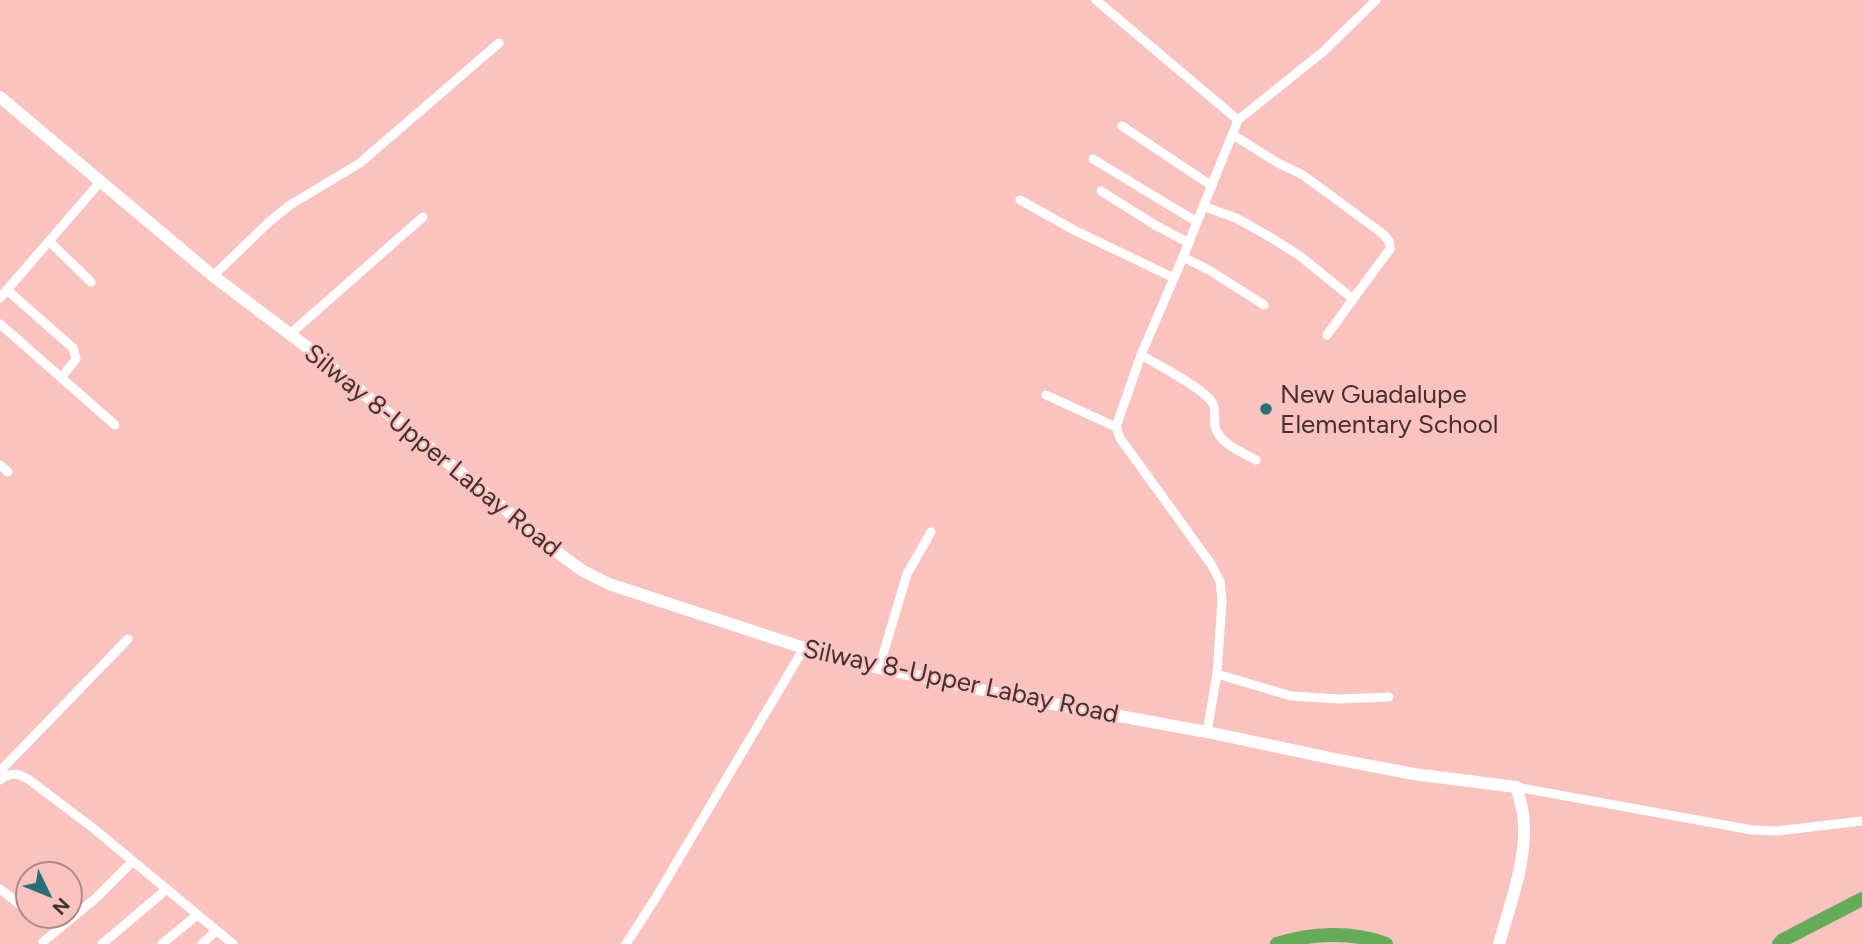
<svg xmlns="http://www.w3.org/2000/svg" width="1862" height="944" font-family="Figtree,sans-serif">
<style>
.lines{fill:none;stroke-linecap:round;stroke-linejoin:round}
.river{stroke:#65ac5a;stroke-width:14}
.street{stroke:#fff;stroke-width:9}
.secondary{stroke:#fff;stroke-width:12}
.poi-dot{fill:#277176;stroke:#fac3c0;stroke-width:2.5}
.labels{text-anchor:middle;stroke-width:5;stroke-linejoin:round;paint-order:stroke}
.poi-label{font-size:26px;fill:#45302f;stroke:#fac3c0;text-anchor:start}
.street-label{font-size:26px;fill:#45302f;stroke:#fac3c0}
</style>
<rect width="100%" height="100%" fill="#fac3c0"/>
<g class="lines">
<!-- river -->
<g class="river">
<path d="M1277,944C1311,933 1353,931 1386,944"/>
<path d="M1779,944L1783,940L1862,899"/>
</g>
<!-- street -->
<g class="street">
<path d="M1096,0L1238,120"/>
<path d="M1122,126L1212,186"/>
<path d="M1093,159L1197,222"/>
<path d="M1101,191L1155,225L1189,243"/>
<path d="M1020,200L1074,230L1174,278"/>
<path d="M1203,206L1238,219L1270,237L1300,256L1353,299L1390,249L1389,241L1383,234L1303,175L1278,163L1233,135"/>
<path d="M50,242L91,282"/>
<path d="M1183,257L1209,270L1264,305"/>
<path d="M213,276L269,222L290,205L360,163L499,43"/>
<path d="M7,290L73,348L76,359L61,378"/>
<path d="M0,298L101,181"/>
<path d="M0,324L115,425"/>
<path d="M290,334L423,217"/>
<path d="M1327,335L1353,299"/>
<path d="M1141,355C1156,364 1206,389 1213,404C1216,410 1214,419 1215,426C1218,443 1242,452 1256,460"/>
<path d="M1046,395L1116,427"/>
<path d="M0,465L8,472"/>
<path d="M879,668L907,574L931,532"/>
<path d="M1217,674L1291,696L1340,699L1389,697"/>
<path d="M1207,732L1217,674L1222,601L1220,581L1211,564L1120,438L1116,427L1141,355L1183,257L1238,120L1324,51L1376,0"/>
<path d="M2,769L128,639"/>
<path d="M0,780C10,772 17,773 28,779L93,828L233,944"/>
<path d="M1516,787L1752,830L1777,831L1862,821"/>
<path d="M0,889L28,911"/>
<path d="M43,942L96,898L133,861"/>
<path d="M102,944L167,889"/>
<path d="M162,944L197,915"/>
<path d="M202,944L216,931"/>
<path d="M626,944L655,899L804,648"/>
</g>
<!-- secondary -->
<path class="secondary" d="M0,97L213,276L303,344L561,555L583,571L609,584L804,648L879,668L1020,698L1207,732L1335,759L1414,774L1516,787C1519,796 1522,805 1523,814C1529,855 1510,905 1499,944"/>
</g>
<!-- markers -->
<circle class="poi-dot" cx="1266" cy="409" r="7"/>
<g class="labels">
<!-- poi labels -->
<g class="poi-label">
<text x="1280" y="403">New Guadalupe<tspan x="1280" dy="30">Elementary School</tspan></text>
</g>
<!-- street labels -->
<g class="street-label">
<text transform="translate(433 450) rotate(39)" y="9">Silway 8-Upper Labay Road</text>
<text transform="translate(961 681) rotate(12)" y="9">Silway 8-Upper Labay Road</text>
</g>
</g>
<!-- north arrow -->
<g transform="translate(49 895) rotate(133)"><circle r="33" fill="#fac3c0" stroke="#b28886" stroke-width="2"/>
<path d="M0-5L12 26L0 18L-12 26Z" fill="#277176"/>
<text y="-10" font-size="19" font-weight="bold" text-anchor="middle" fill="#45302f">N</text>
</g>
</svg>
